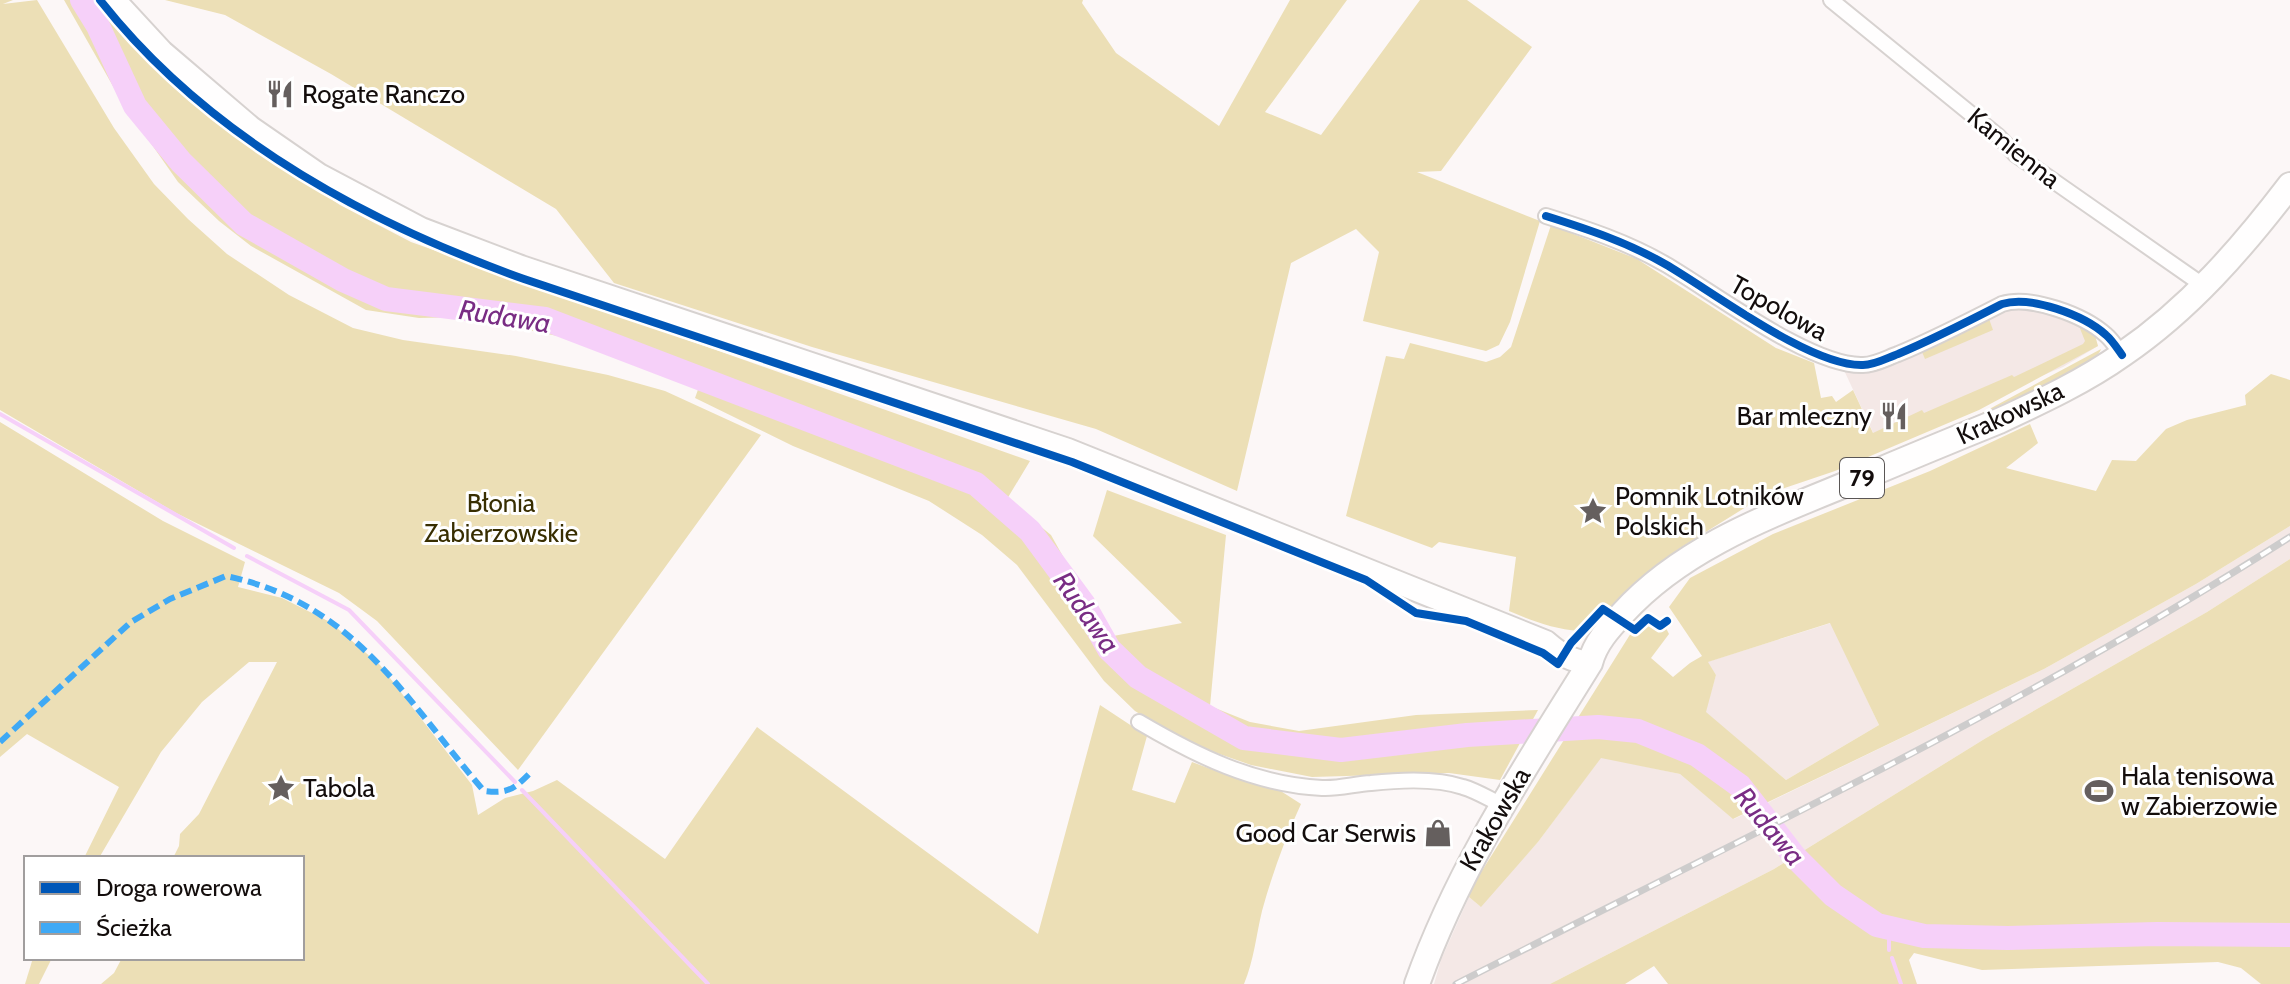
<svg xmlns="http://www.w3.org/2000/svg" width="2290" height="984" font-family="Cabin,sans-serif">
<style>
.built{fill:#f4e8e6}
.green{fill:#ecdfb6;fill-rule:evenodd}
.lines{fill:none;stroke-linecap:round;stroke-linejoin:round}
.stream{stroke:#f6d0f9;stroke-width:4}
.river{stroke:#f6d0f9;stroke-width:24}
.street-casing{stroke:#d7d2d0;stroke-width:18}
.secondary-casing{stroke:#d7d2d0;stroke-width:26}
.primary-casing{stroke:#d7d2d0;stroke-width:28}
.street{stroke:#fffefe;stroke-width:14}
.secondary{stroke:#fffefe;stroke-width:22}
.primary{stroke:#fffefe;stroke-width:24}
.rail-casing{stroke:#cdcccc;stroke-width:7}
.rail{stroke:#fff;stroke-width:4;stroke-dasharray:12;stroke-linecap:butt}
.quiet{stroke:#3fa9f5;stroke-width:6;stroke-dasharray:12 6;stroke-linecap:butt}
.cycleway-casing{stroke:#fff;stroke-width:13}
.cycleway{stroke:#0057b8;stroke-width:8}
.labels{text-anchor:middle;stroke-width:6;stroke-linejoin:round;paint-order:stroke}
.shield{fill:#fff;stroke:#5a5655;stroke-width:2}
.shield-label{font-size:24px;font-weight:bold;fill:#130d0c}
.poi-label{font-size:26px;fill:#130d0c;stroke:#fff;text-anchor:start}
.street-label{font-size:26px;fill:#130d0c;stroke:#fff}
.park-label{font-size:26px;fill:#382e01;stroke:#fff}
.water-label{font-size:28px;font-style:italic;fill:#792d84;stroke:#fff}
</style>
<rect width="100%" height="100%" fill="#fcf7f7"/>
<!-- built -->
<g class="built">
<path d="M2022,307L2051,314L2084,327L2098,337L2095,339L2098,346L2063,367L1878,443L1842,366L1871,369L1937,346L2006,308Z"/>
<path d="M2290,526V559L2207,612L1986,738L1774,869L1550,984H1434L1441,960L1469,897L1480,906L1538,842L1601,757L1680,774L1734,819L2044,669L2196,584Z"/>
<path d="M1831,623L1879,725L1786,780L1705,712L1716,675L1707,662Z"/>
</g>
<!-- green -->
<g class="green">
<path d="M0,0H13L3,4L37,0L114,128L154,184L188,219L227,254L289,295L353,328L403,340L516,356L608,375L665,391L761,435L518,770L377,621L339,593L176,513L0,410Z"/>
<path d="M64,0H96L124,34L195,100L247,142L340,205L411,242L1030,461L1007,499L1051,535L1108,637L1182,623L1093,536L1107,490L1226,535L1210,706L1250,722L1299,731L1416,715L1538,710L1500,780L1449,773L1312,777L1251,765L1185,742L1135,711L1104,681L1017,565L982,535L929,501L793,446L695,398L700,384L592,343L464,317L419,318L366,310L251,246L219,221L178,182L122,102Z"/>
<path d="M165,0H1083L1082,3L1116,53L1219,126L1290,0H1347L1265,112L1321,135L1420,0H1467L1532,47L1441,171L1417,172L1540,221L1510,322L1499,345L1486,351L1363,321L1379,252L1356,229L1291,263L1237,491L1096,429L812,347L614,283L556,209L331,74L225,15Z"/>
<path d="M1551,225L1637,259L1776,348L1814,363L1821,398L1832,396L1836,402L1853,390L1873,433L1922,410L1924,413L2012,375L2014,377L2083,344L2085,341L2079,326L2095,335L2098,346L1979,410L1835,471L1767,494L1680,548L1633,585L1610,609C1595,604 1587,620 1579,631C1554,629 1532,621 1509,611L1516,557L1439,542L1432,548L1346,516L1386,356L1404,359L1410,343L1486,362L1500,357L1511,347Z"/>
<path d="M1988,316L1993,330L1925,359L1922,352Z"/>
<path d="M2101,349C2093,381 1839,478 1797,490L1980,414Z"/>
<path d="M2271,374L2290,380V526L2196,584L2044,669L1733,819L1680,774L1601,758L1538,842L1481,907L1469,897L1473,885L1631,633L1640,632L1647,623L1652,624L1659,631L1665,626L1669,634L1651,658L1673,677L1690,663L1702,656L1669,607L1690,578L1773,534L1930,471L2030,424L2038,443L2006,468L2096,491L2112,460L2136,461L2166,429L2187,420L2246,405L2245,395ZM1830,623L1879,725L1786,780L1706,712L1716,675L1708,662Z"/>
<path d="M0,422L163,521L245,562L238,587L282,598L330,622L380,665L472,785L478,815L505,798L533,791L557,780L665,859L757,727L1038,934L1100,705L1147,736L1132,790L1175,803L1192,762L1238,779L1276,788L1301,804C1285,838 1272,875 1262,911C1256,936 1254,960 1244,984H101L114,973L122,958H302V858H173L179,846L180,834L199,814L277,662H249L202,702L161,752L99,858H84L119,787L27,734L0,757Z"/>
<path d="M2290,559V984H2261L2241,968L2218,962L1982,970L1914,953L1909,960L1917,984H1668L1654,966L1625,984H1550L1774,869L1986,738L2207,612Z"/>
<path d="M33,958H52L39,984H25Z"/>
</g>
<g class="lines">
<!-- stream -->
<g class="stream">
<path d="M0,414L234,548"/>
<path d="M247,556L349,610L515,782"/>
<path d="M522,790L708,984"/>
<path d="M1889,929V950"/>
<path d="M1892,958L1901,984"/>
</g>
<!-- river -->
<path class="river" d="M82,0L98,26L135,106L181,162L244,224L343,280L386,299L545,319L976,484L1030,531L1083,603L1109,649L1138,677L1244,738L1341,750L1467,735L1598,727L1638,731L1697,755L1740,786L1795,857L1833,895L1877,925L1924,936L2008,938L2157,934L2290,935"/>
<defs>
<g id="street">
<path d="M1831,0L1998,136L2015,154L2204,286"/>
<path d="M1546,216C1587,229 1627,242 1665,264C1712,291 1811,367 1863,365C1875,365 1887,358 1898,354C1934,339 1967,322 2002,304C2030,295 2084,315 2106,335C2112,340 2117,348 2122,355"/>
<path d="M1139,722C1195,755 1255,785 1322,788C1338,789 1355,784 1371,783C1398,780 1437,778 1463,787C1477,791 1489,799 1502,805"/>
</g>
<path id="secondary" d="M114,0L162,52L251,128L319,175L421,229L521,267L1068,450L1546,642C1561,655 1571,661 1590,663"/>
<path id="primary" d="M1417,984C1459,866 1525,768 1590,663C1595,643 1609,628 1623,613C1685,545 1775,514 1859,479C1906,459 1952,440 1999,421C2042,401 2085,381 2123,354C2189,309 2242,248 2290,185"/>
</defs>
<!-- street casing -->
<use href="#street" class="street-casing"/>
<!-- secondary casing -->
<use href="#secondary" class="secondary-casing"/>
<!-- primary casing -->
<use href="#primary" class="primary-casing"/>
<!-- street -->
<use href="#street" class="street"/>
<!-- secondary -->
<use href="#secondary" class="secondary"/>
<!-- primary -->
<use href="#primary" class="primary"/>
<defs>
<path id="rail" d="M1456,984C1737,841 2024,707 2290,537"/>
</defs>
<!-- rail casing -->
<use href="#rail" class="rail-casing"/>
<!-- rail -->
<use href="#rail" class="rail"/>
<!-- quiet -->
<path class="quiet" d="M0,742L131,622L170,599L226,576C355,603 405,699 484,791C508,794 514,789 530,773"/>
<defs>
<g id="cycleway">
<path d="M100,0C207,136 365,222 524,279L1072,462L1366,580L1416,613L1466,621L1543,653L1558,664L1571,643L1603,609L1635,630L1648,618L1660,626L1667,621"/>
<path d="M1546,216C1587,229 1627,242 1665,264C1712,291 1811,367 1863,365C1875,365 1887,358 1898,354C1934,339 1967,322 2002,304C2030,295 2084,315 2106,335C2112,340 2117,348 2122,355"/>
</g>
</defs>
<!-- cycleway casing -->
<use href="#cycleway" class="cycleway-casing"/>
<!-- cycleway -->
<use href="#cycleway" class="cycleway"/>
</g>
<!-- icons -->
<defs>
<symbol id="restaurant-bare" viewBox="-9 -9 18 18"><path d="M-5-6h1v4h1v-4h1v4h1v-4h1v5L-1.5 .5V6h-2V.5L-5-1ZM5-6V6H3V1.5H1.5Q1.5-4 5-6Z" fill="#655f5e" stroke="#fff" stroke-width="2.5" paint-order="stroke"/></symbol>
<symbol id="sight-bare" viewBox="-9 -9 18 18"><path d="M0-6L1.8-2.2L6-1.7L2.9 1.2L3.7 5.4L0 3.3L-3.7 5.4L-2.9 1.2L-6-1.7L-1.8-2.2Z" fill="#655f5e" stroke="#fff" stroke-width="2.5" paint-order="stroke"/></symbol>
<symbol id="stadium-bare" viewBox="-9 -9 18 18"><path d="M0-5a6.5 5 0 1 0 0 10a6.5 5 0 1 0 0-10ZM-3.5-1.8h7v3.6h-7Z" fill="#655f5e" stroke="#fff" stroke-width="2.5" paint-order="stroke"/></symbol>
<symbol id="shop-bare" viewBox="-9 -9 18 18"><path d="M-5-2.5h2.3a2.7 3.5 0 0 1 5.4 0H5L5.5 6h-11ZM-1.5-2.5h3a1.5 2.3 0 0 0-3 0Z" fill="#655f5e" stroke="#fff" stroke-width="2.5" paint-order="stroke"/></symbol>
</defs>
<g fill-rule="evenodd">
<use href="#restaurant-bare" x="260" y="74" width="40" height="40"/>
<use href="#restaurant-bare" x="1874" y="396" width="40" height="40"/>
<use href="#sight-bare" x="1573" y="491" width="40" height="40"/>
<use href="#sight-bare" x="261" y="768" width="40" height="40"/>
<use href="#stadium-bare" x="2079" y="771" width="40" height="40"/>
<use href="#shop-bare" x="1418" y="813" width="40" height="40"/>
</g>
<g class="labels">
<!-- shield labels -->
<rect class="shield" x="1840" y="458" width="44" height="40" rx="6"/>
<g class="shield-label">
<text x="1862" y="486">79</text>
</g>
<!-- poi labels -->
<g class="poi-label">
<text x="302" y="103">Rogate Ranczo</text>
<text x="1872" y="425" text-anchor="end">Bar mleczny</text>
<text x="1615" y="505">Pomnik Lotników<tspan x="1615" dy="30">Polskich</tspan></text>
<text x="2121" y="785">Hala tenisowa<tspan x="2121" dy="30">w Zabierzowie</tspan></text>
<text x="303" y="797">Tabola</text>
<text x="1416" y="842" text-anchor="end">Good Car Serwis</text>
</g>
<!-- street labels -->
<g class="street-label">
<text transform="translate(2014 148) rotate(39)" y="9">Kamienna</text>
<text transform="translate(1779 308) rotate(29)" y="9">Topolowa</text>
<text transform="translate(2010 413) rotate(-25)" y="9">Krakowska</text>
<text transform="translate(1495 819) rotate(-60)" y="9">Krakowska</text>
</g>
<!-- park labels -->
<g class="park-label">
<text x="501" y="512">Błonia<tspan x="501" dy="30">Zabierzowskie</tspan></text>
</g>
<!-- water labels -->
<g class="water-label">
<text transform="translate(505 316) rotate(9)" y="10">Rudawa</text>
<text transform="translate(1087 612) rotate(55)" y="10">Rudawa</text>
<text transform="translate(1770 826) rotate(50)" y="10">Rudawa</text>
</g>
</g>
<!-- legend -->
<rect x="24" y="856" width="280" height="104" fill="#ffffff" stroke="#a19e9e" stroke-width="2"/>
<rect x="40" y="882" width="40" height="12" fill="#0057b8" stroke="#a19e9e" stroke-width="2"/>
<text x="96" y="896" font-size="24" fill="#130d0c">Droga rowerowa</text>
<rect x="40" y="922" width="40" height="12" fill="#3fa9f5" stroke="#a19e9e" stroke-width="2"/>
<text x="96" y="936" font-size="24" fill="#130d0c">Ścieżka</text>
</svg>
